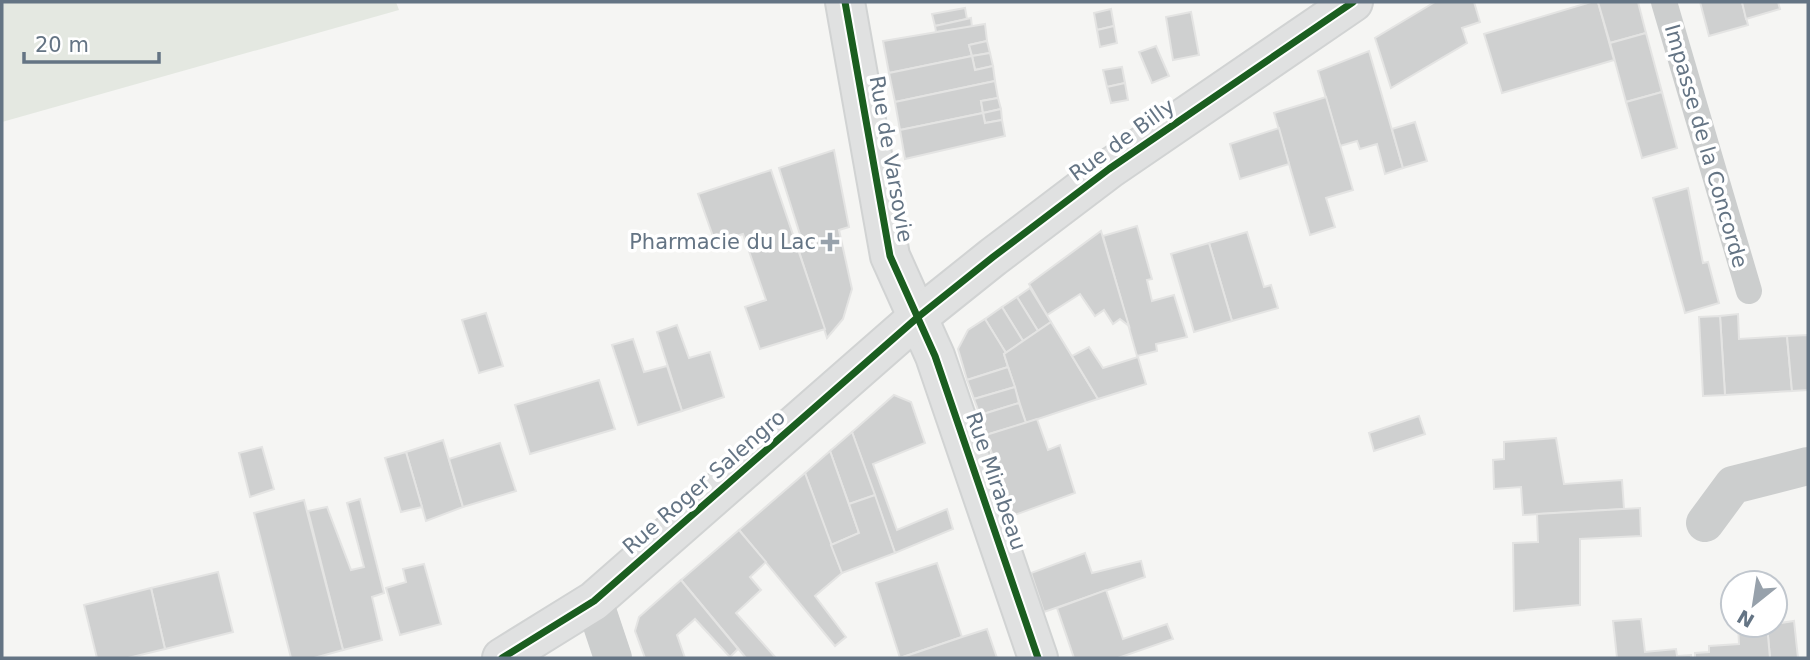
<svg xmlns="http://www.w3.org/2000/svg" width="1810" height="660" font-family="'DejaVu Sans',sans-serif">
<style>
.green{fill:#e4e8e1}
.building{fill:#cfd0d0;stroke:#e4e4e3;stroke-width:2}
.lines{fill:none;stroke-linecap:round;stroke-linejoin:round}
.secondary-casing{stroke:#d1d3d3;stroke-width:42}
.lane{stroke:#cccece;stroke-width:26}
.street{stroke:#cccece;stroke-width:38}
.secondary{stroke:#e0e1e1;stroke-width:38}
.cycleway-casing{stroke:#fff;stroke-width:11}
.cycleway{stroke:#1b5e20;stroke-width:7}
.poi-dot{fill:#97a1ab;stroke:#fff;stroke-width:2.5}
.labels{text-anchor:middle;stroke-width:7;stroke-linejoin:round;paint-order:stroke}
.street-label{font-size:21px;fill:#647484;stroke:#fff}
.poi-label{font-size:21px;fill:#647484;stroke:#fff;text-anchor:end}
</style>
<rect width="100%" height="100%" fill="#f5f5f3"/>
<!-- green -->
<path class="green" d="M2,2H396L399,10L2,122Z"/>
<!-- building -->
<g class="building">
<path d="M1435,2H1474L1480,22L1462,28L1467,43L1391,88L1375,38Z"/>
<path d="M1591,2H1598L1614,60L1502,93L1484,34Z"/>
<path d="M1598,2H1638L1646,33L1610,43Z"/>
<path d="M1700,2H1742L1748,25L1709,36Z"/>
<path d="M1742,2H1778L1780,9L1746,19Z"/>
<path d="M965,8L967,19L935,26L932,14Z"/>
<path d="M1111,9L1114,26L1097,30L1094,13Z"/>
<path d="M1191,12L1199,55L1173,60L1166,17Z"/>
<path d="M971,18L972,27L936,32L935,26Z"/>
<path d="M985,24L987,41L969,45L972,56L889,73L883,41Z"/>
<path d="M1114,26L1117,43L1100,47L1097,30Z"/>
<path d="M1646,33L1662,92L1626,102L1610,43Z"/>
<path d="M987,41L990,53L972,56L969,45Z"/>
<path d="M1156,46L1169,76L1152,83L1139,52Z"/>
<path d="M1369,51L1403,168L1385,174L1377,144L1360,149L1357,141L1340,146L1318,71Z"/>
<path d="M990,53L993,66L975,70L972,56Z"/>
<path d="M972,56L975,70L993,66L995,81L895,102L889,73Z"/>
<path d="M1122,67L1125,83L1107,87L1103,70Z"/>
<path d="M995,81L998,98L981,101L983,113L900,130L895,102Z"/>
<path d="M1125,83L1128,100L1111,103L1107,87Z"/>
<path d="M1662,92L1677,148L1642,158L1626,102Z"/>
<path d="M1326,97L1353,190L1326,198L1335,227L1310,235L1274,113Z"/>
<path d="M998,98L1001,109L983,113L981,101Z"/>
<path d="M1001,109L1002,120L985,123L983,113Z"/>
<path d="M983,113L985,123L1002,120L1005,136L905,159L900,130Z"/>
<path d="M1415,122L1427,161L1403,168L1392,129Z"/>
<path d="M1279,128L1289,164L1240,179L1230,144Z"/>
<path d="M834,150L849,227L839,230L852,289L843,319L827,338L796,242L802,241L779,168Z"/>
<path d="M771,170L825,329L760,349L745,307L766,300L743,234L715,242L698,194Z"/>
<path d="M1688,188L1703,263L1708,262L1719,303L1685,313L1653,198Z"/>
<path d="M1137,226L1152,279L1147,280L1152,301L1174,295L1187,337L1156,344L1157,351L1137,356L1103,236Z"/>
<path d="M1101,231L1129,326L1120,319L1113,324L1104,310L1095,316L1080,294L1047,315L1029,284Z"/>
<path d="M1247,232L1264,287L1271,285L1278,308L1232,321L1209,243Z"/>
<path d="M1209,243L1232,321L1194,332L1171,254Z"/>
<path d="M1030,288L1051,322L1038,331L1017,297Z"/>
<path d="M1017,297L1038,331L1023,341L1002,307Z"/>
<path d="M1002,307L1023,341L1006,353L985,319Z"/>
<path d="M486,313L503,366L479,373L462,320Z"/>
<path d="M1738,314L1739,339L1787,336L1792,391L1725,395L1720,316Z"/>
<path d="M1720,316L1725,395L1703,396L1699,317Z"/>
<path d="M985,319L1006,353L1004,354L1008,367L967,380L958,349L968,330Z"/>
<path d="M1051,322L1098,399L1026,423L1004,354Z"/>
<path d="M677,325L689,358L710,352L724,397L682,411L657,332Z"/>
<path d="M1808,335V390L1792,391L1787,336Z"/>
<path d="M633,339L644,372L667,366L682,411L638,425L612,345Z"/>
<path d="M1089,347L1103,368L1138,357L1146,384L1098,399L1072,356Z"/>
<path d="M1008,367L1015,387L974,399L967,380Z"/>
<path d="M599,380L615,429L530,454L515,405Z"/>
<path d="M1015,387L1019,403L980,415L974,399Z"/>
<path d="M894,395L911,402L925,443L873,464L897,530L947,509L953,529L895,553L852,432Z"/>
<path d="M1019,403L1026,423L986,435L980,415Z"/>
<path d="M1419,416L1425,434L1374,451L1369,433Z"/>
<path d="M1037,419L1048,450L1060,445L1075,493L1012,516L986,435Z"/>
<path d="M852,432L875,495L849,504L830,451Z"/>
<path d="M1556,438L1564,484L1622,480L1624,509L1523,515L1521,487L1494,489L1493,460L1504,459V442Z"/>
<path d="M443,440L463,507L426,521L406,452Z"/>
<path d="M500,443L516,491L463,507L449,459Z"/>
<path d="M262,447L274,489L250,497L239,453Z"/>
<path d="M830,451L859,533L831,545L805,473Z"/>
<path d="M406,452L422,507L401,512L385,458Z"/>
<path d="M805,473L842,573L815,596L846,637L835,646L739,530Z"/>
<path d="M875,495L895,553L842,573L831,545L859,533L849,504Z"/>
<path d="M360,499L384,593L372,597L382,640L343,650L308,511L327,507L351,570L364,567L347,503Z"/>
<path d="M304,500L343,650L314,658H291L254,513Z"/>
<path d="M1640,508L1641,536L1580,539V605L1514,611L1513,543L1538,542L1537,514Z"/>
<path d="M739,530L766,562L750,577L761,590L736,613L776,658H746L681,580Z"/>
<path d="M1085,553L1092,573L1141,561L1145,577L1044,612L1031,573Z"/>
<path d="M937,563L962,637L900,658L876,583Z"/>
<path d="M424,564L441,624L400,635L386,588L406,582L403,569Z"/>
<path d="M218,572L233,632L165,649L151,588Z"/>
<path d="M681,580L738,649L730,657L695,619L677,635L685,658H645L635,631L639,617Z"/>
<path d="M151,588L165,649L128,658H97L84,605Z"/>
<path d="M1106,590L1123,639L1167,624L1173,639L1118,658H1074L1057,608Z"/>
<path d="M1641,619L1645,652L1676,649L1677,656L1691,655V658H1617L1613,621Z"/>
<path d="M1794,621L1798,658H1770L1767,625Z"/>
<path d="M1738,625H1767L1770,658H1695V653L1709,652V646L1739,644Z"/>
<path d="M987,629L997,658H900L962,637Z"/>
</g>
<g class="lines">
<defs>
<g id="secondary">
<path d="M845,2L890,256L935,356L1038,658"/>
<path d="M502,658L594,601L918,317L993,257L1109,169L1353,2"/>
</g>
</defs>
<!-- secondary casing -->
<use href="#secondary" class="secondary-casing"/>
<!-- lane -->
<path class="lane" d="M1664,2L1749,291"/>
<!-- street -->
<g class="street">
<path d="M1705,523L1733,485L1808,466"/>
<path d="M594,601L613,658"/>
</g>
<!-- secondary -->
<use href="#secondary" class="secondary"/>
<defs>
<g id="cycleway">
<path d="M845,2L890,256L935,356L1038,658"/>
<path d="M502,658L594,601L918,317L993,257L1109,169L1353,2"/>
</g>
</defs>
<!-- cycleway casing -->
<use href="#cycleway" class="cycleway-casing"/>
<!-- cycleway -->
<use href="#cycleway" class="cycleway"/>
</g>
<!-- markers -->
<path class="poi-dot" d="M826.5 231.5h7v7h7v7h-7v7h-7v-7h-7v-7h7z"/>
<g class="labels">
<!-- street labels -->
<g class="street-label">
<text transform="translate(1122 140) rotate(-36)" y="7">Rue de Billy</text>
<text transform="translate(1706 146) rotate(74)" y="7">Impasse de la Concorde</text>
<text transform="translate(891 159) rotate(80)" y="7">Rue de Varsovie</text>
<text transform="translate(996 481) rotate(71)" y="7">Rue Mirabeau</text>
<text transform="translate(704 482) rotate(-41)" y="7">Rue Roger Salengro</text>
</g>
<!-- poi labels -->
<g class="poi-label">
<text x="816" y="249">Pharmacie du Lac</text>
</g>
</g>
<!-- border -->
<rect width="1810" height="660" fill="none" stroke="#647484" stroke-width="7"/>
<!-- north arrow -->
<g transform="translate(1754 604) rotate(210)"><circle r="33" fill="#ffffff" stroke="#c1c7ce" stroke-width="2"/>
<path d="M0-5L12 26L0 18L-12 26Z" fill="#97a1ab"/>
<text y="-10" font-size="19" font-weight="bold" text-anchor="middle" fill="#647484">N</text>
</g>
<!-- scale -->
<path d="M24 52v10h135v-10" fill="none" stroke="#647484" stroke-width="3.5"/>
<text x="35" y="52" font-size="21" fill="#647484" stroke="#ffffff" stroke-width="5" paint-order="stroke">20 m</text>
</svg>
